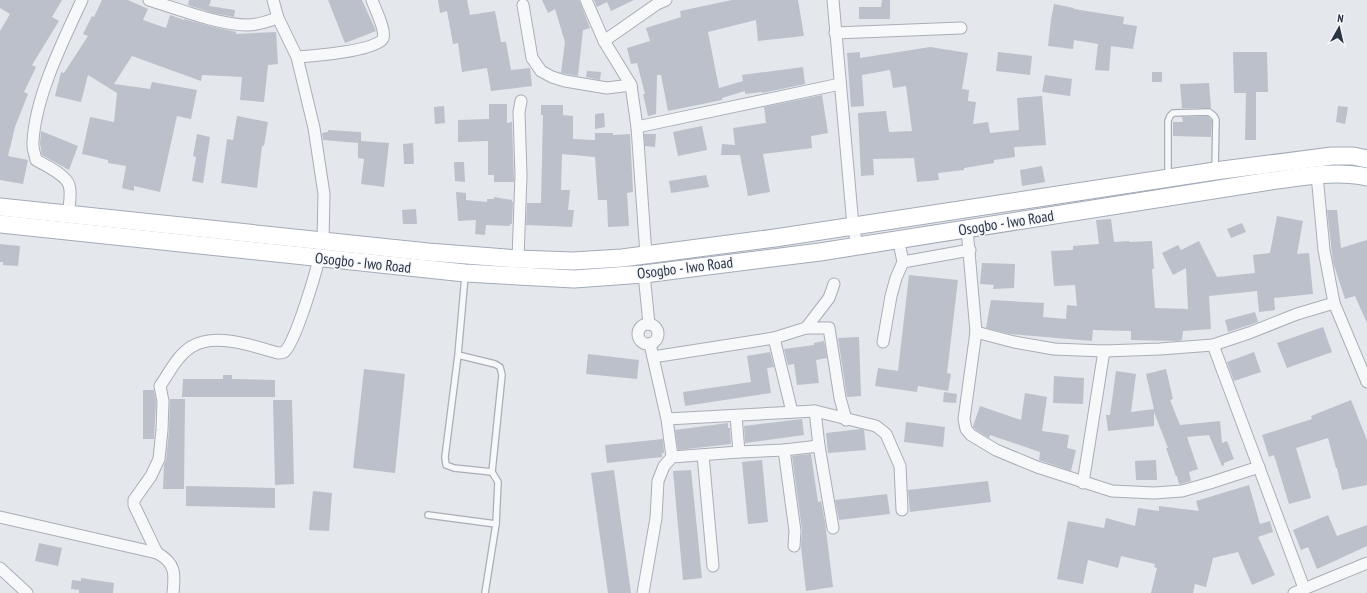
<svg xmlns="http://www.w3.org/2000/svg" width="1367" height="593" font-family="'PT Sans Narrow',sans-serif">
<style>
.building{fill:#bbc0ca}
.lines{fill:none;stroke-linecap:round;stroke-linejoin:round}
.service-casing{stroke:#a9aeb7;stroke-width:8}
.minor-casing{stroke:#a9aeb7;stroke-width:13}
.primary-casing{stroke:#a3abb8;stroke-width:19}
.service{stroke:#f7f8fa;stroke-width:5.5}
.minor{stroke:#f7f8fa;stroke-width:11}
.primary{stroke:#fff;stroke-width:17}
.labels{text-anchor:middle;stroke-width:3;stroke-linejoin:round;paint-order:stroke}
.street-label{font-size:15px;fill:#2b3445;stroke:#f4f6f9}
</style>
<rect width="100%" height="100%" fill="#e4e7ec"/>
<!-- building -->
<g class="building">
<path d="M0,0H62L52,17L59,21L32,65L36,67L24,92L28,94L15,127L8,156L28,160L23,184L0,180V31L10,14L0,8Z"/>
<path d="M102,0H128L148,9L143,20L166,28L170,15L184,20V19L210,26L232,31L236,32V34L276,32L278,64L268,65L264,102L240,100L242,77L202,75L201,81L132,56L114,84L150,89L152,82L197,90L191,119L177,116L160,192L134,186V191L122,188L126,166L108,163V160L82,154L90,117L114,122L117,93L88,75L81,102L55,96L61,72L64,73L88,36L83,34L92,16L94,17Z"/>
<path d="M189,0H211L209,6L235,10L234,17L213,13L188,5Z"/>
<path d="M328,0H362L376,31L345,43Z"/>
<path d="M438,0H467L470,15L495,11L501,42H506L511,70L530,68L532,86L491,91L487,68L462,72L458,43L453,44L447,11L440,13Z"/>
<path d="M542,0H579L590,28L583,30L578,76L561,73L565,42L555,9L548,13Z"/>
<path d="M594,0H634L611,11L607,2L597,7Z"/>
<path d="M732,0H798L804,36L758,41L756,20L708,32L719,88L743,81L742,75L803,67L805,84L762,93V92L745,94V91L722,98V100L668,111L661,75H657L656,114L648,116L643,94H645L637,63L631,64L627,48L650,41L646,28L681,17L680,11Z"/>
<path d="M882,0H890V19H859V7H881Z"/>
<path d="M1054,4L1074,8V9L1124,17L1123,24L1137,26L1133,49L1111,46L1109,71L1095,70L1098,44L1074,40L1073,49L1048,46L1051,20Z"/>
<path d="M930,47L968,53L962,89L969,90L968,101L976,102L973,124L988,122L990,133L1019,130L1017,98L1042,96L1046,145L1014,147L1015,157L994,160V163L964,168V170L938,173L939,180L917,182L914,158L873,159L874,175L861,176L858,113L886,111L889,132L912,131L906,86L893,88L890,70L862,75L864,106L851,107L847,53L860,52V58Z"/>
<path d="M998,52L1032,56L1030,75L996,71Z"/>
<path d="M1233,52H1267L1268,92H1256V140H1245L1246,93H1234Z"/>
<path d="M587,71L601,72L600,80L586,77Z"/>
<rect x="1152" y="72" width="10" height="10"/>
<path d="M1045,75L1072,79L1070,96L1042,92Z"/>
<path d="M1209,83L1211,108H1182L1180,84Z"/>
<path d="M822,95L828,133L811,136L812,148L763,154L770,192L748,196L740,155H721L722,144L735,145L733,128L766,123L764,107Z"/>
<path d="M489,104H507V123L512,122L514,182H494V175H488V141L458,142V120L489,119Z"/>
<path d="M541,105H563V115L573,116V139L595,140V133H613V135L630,134L633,192L627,193L629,226L608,227L607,200H598L595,157L562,154L561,190H570L568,210H574L572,227L526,225L527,203H541L543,115H541Z"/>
<path d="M444,106L445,123L435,124L434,107Z"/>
<path d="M1338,106L1348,107L1345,124L1336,122Z"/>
<path d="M604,113L605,127L595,129V114Z"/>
<path d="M237,116L268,122L264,146H262L257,188L221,183L227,139L233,140Z"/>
<path d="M1208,116L1212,121L1211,137L1173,136V122H1183L1182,117Z"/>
<path d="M702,126L707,150L678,156L673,132Z"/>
<path d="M328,130L361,132V141L389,143L384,187L361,184L364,159L358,158V143L323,140L322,133L328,132Z"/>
<path d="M41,131L78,146L69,170L42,155L40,144Z"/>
<path d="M197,134L210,137L203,183L192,181L196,157L193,156Z"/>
<path d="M644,134H656L655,147L645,146Z"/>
<path d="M413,143L414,164H404L403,144Z"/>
<path d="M454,162H464L465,182L455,181Z"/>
<path d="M1042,166L1045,182L1022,186L1020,170Z"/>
<path d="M706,175L709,187L671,193L669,181Z"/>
<path d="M456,192L466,193V200L487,202V199H494V197L512,200V202H513L512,224H510V226L486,225L485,235L475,234L476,220L458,221Z"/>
<path d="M416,209L417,224H403L402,210Z"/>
<path d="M1327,210H1337L1341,248L1367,240V323L1355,296L1345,299L1333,262Z"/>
<path d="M1277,216L1303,221L1297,254L1309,253L1313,294L1274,298L1275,310L1259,312L1257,291L1209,296L1211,329L1183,331L1182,340L1177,341L1131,340V331L1093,330L1092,341L1010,334L986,328L991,300L1044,303L1043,317L1066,319L1067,305L1077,306L1075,285L1054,286L1051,251L1073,250V246L1099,244L1096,220L1111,219L1114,242L1129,241L1130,242L1152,241L1154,269H1152L1155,308L1188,309L1186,268L1173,275L1162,253L1178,245L1181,250L1199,241L1217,277L1255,273L1253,255L1270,253Z"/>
<path d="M1242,223L1246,232L1231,238L1227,229Z"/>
<path d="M0,244L20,246L18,266L3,265V262H0Z"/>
<path d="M982,263L1015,264L1014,288L993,289L994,285L980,284Z"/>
<path d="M909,275L958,280L947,373L951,374L948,391L918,386L917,392L875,386L878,368L898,371Z"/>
<path d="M1255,312L1258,322L1228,332L1225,320Z"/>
<path d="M1323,327L1332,352L1287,368L1277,343Z"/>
<path d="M859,337L861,396L847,397L838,338Z"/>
<path d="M824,341L827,358L816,360L819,383L797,385L794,364L788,365L784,349L814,345V343Z"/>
<path d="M770,352L774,367L767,368L771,393L685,406L683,392L751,382L747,356Z"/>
<path d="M1254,352L1261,372L1234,381L1227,362Z"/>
<path d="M588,354L639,360L637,379L586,374Z"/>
<path d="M364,369L405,374L395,473L353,468Z"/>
<path d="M1166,369L1173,399L1170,400L1180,425L1220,421L1222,443L1227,441L1234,459L1224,463V465L1222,466L1209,435L1187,437L1198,469L1189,472L1191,481L1181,484H1179L1177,476H1176L1166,448H1168L1154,412V426L1108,431L1106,415H1110L1116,371L1136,374L1131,412L1154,409L1146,374Z"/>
<path d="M223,375H232V379L275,380V397H182L183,379H223Z"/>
<path d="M1054,376L1084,378L1083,404L1053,403Z"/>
<path d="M143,390H154L156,402L154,439H143Z"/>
<path d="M944,392L957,394L956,403L943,402Z"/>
<path d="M1025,393L1047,397L1042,431L1069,435L1067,448L1076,450L1071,471L1039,460L1040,452L990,435L989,438L976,430L973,426L980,406L1021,420Z"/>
<path d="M170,399H185L184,489H163L164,465L166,460L169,431Z"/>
<path d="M273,400H292L294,484L275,485Z"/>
<path d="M1351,400L1367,440V485L1342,490L1337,468H1336L1328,438L1296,448L1311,498L1289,504L1274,455L1269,457L1262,435L1312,419L1311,416Z"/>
<path d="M802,419L804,435L745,443L744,426Z"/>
<path d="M906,422L945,427L943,447L904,442Z"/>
<path d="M728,423V428H730L731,444L678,450L675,430Z"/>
<path d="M861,429L864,430L866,450L828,453L826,433Z"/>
<path d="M663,439L664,453H662V457L607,463L605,445Z"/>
<path d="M811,454L818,502L821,501L825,522L833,587L806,591L801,547L802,530L792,456Z"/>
<path d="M762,460L768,522L748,524L742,462Z"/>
<path d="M1156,460L1157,480H1136L1135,461Z"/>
<path d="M614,470L631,593H608L591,473Z"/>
<path d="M691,470L702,578L683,580L673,471Z"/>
<path d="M988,481L991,502L910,512L908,490Z"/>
<path d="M1249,485L1260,524L1270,521L1273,532L1258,537L1275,575L1252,585L1238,552L1213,558L1206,587L1195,584L1193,593H1151L1157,568L1154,567L1155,564L1121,556L1118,568L1088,560L1083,584L1057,579L1068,521L1104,528L1106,518L1135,526L1138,508L1159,511V506L1199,511L1196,501Z"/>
<path d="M186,486L275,488V508L186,506Z"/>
<path d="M313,491L332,493L329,531L309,530Z"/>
<path d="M887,494L890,514L839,520L835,500Z"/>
<path d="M1328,515L1337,536L1367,525V546L1317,569L1308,547L1301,550L1293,530Z"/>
<path d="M39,543L62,548L58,566L35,561Z"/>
<path d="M81,578L114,583L113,593H79V590L71,589L72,580L81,581Z"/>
</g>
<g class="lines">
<defs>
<g id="service">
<path d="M1168,176V121L1170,116L1173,113L1209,112L1214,116L1216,120L1215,170"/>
<path d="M458,355L495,364L500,367L502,375L492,472L454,468L446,465L445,457L458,355L465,276"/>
<path d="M428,515L496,524"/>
<path d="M485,593L496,524L498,482L492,472"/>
</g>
<g id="minor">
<path d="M149,0C178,9 219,25 248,25C259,25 268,21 278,18"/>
<path d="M273,0L278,18L297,57L314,128L324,194L323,241"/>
<path d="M586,0L604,41L631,85L637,127L646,255"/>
<path d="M833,0L853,226L857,245"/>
<path d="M523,5L532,58L541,71L552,77L565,81L607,88L631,85"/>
<path d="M835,33L961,28"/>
<path d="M604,41L657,4L666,0"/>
<path d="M297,57C311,56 380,51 383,38C386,30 375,9 372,0"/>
<path d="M637,127L840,84"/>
<path d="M1317,175L1324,250L1334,303L1367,382"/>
<path d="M68,214C69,206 72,194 69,185C66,175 45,165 36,160C35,154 32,148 33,142C35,97 63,41 82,0"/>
<path d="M967,229L976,332L964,419L966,429L971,435L996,450L1037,467L1112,491L1154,493L1182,491L1210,483L1259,467"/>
<path d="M518,259L521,175L519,112L521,101"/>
<path d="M903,262L970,250"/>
<path d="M644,274L649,324"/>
<circle cx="648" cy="334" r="10"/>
<path d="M806,328L829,298L834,284"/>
<path d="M976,332L1014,342L1054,349L1104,351L1160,349L1213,345L1249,333L1297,314L1334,303"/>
<path d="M774,338L792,412"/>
<path d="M883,342L891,296L896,278L903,262L898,238"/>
<path d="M650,344L667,419L672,457"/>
<path d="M1213,345L1304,588"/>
<path d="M653,357L774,338L806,328H829L840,398L846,420"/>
<path d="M815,411L819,446L833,528"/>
<path d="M736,416L739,452"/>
<path d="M667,419L815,411L876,426L886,434L900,466L902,510"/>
<path d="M784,450L795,531L794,546"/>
<path d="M703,455L713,566"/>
<path d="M1083,483L1104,351"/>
<path d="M0,517L157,553C176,563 175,574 173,593"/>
<path d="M157,553L134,505V500L151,476L159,459L162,430L163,401L160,386C169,373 177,356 191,347C215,332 253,346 278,353C281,353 282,353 284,352C295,344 315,275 319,259"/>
<path d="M0,568L27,593"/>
<path d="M643,593L656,518L658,481L664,466L672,457L739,452L784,450L819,446"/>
<path d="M1294,593L1367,563"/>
</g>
<g id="primary">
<path d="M0,207L428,252L518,259L573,261L622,258L775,238L1215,171L1332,156H1353L1367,159"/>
<path d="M0,224L465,273L574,279L644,274L820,252L1270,181C1302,177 1336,170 1367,177"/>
</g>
</defs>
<!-- service casing -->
<use href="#service" class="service-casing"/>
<!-- minor casing -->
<use href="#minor" class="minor-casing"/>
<!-- primary casing -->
<use href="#primary" class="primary-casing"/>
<!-- service -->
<use href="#service" class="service"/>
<!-- minor -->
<use href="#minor" class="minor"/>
<!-- primary -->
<use href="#primary" class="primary"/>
</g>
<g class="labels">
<!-- street labels -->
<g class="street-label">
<text transform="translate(1006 223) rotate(-9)" y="5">Osogbo - Iwo Road</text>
<text transform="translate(363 263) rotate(6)" y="5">Osogbo - Iwo Road</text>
<text transform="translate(685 268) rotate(-7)" y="5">Osogbo - Iwo Road</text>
</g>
</g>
<!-- north arrow -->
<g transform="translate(1339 28) rotate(8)" stroke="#f4f6f9" stroke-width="3" paint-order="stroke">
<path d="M0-3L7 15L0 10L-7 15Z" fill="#2b3445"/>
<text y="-6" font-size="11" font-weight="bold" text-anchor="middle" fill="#2b3445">N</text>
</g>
</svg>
